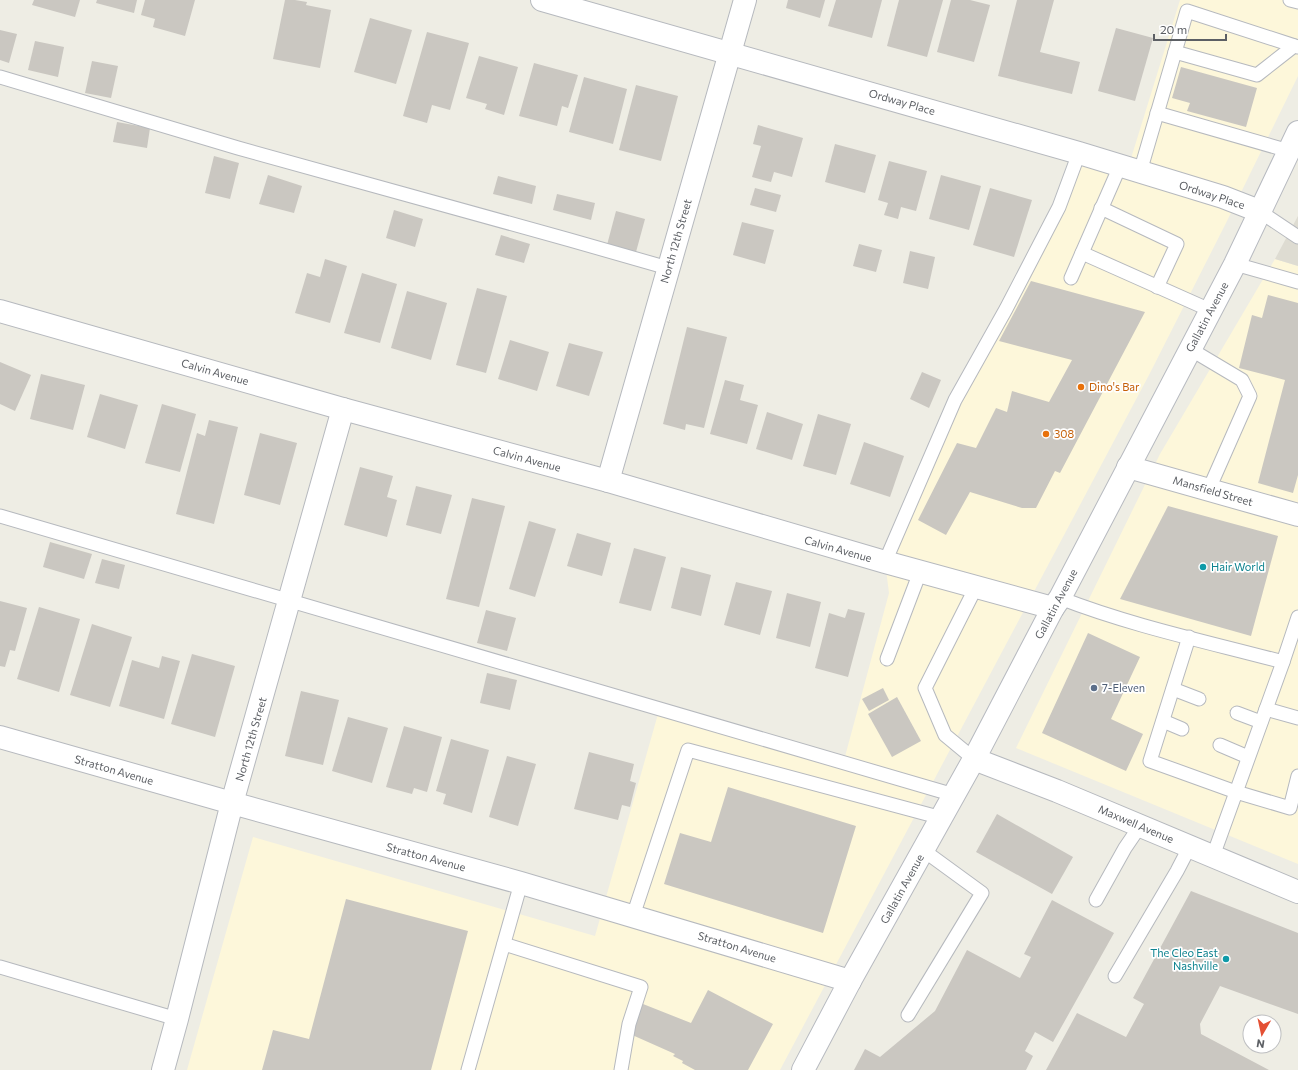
<svg xmlns="http://www.w3.org/2000/svg" width="1298" height="1070" font-family="Commissioner,sans-serif">
<style>
.commercial{fill:#fdf7da}
.education{fill:#dedcd2}
.building{fill:#cac7c1}
.lines{fill:none;stroke-linecap:round;stroke-linejoin:round}
.lane-casing{stroke:#b6b9be;stroke-width:15}
.street-casing{stroke:#b6b9be;stroke-width:24}
.secondary-casing{stroke:#b7bac0;stroke-width:24}
.lane{stroke:#fff;stroke-width:13}
.street{stroke:#fff;stroke-width:22}
.secondary{stroke:#fff;stroke-width:22}
.food-dot{fill:#e8710a;stroke:#fff;stroke-width:1.5}
.culture-dot{fill:#0f9aa8;stroke:#fff;stroke-width:1.5}
.service-dot{fill:#5c6f8a;stroke:#fff;stroke-width:1.5}
.labels{text-anchor:middle;stroke-width:3.5;stroke-linejoin:round;paint-order:stroke}
.street-label{font-size:11px;fill:#5c5f64;stroke:#fff}
.food-label{font-size:11px;fill:#c56008;stroke:#fff;text-anchor:start}
.culture-label{font-size:11px;fill:#0d838f;stroke:#fff;text-anchor:start}
.service-label{font-size:11px;fill:#4e5e75;stroke:#fff;text-anchor:start}
</style>
<rect width="100%" height="100%" fill="#eeede4"/>
<!-- commercial -->
<g class="commercial">
<path d="M1180,0H1298V76L1226,223L1149,375L780,1070H187L253,837L595,936L658,714L843,764L889,593L885,562L955,400L1079,153L1128,168Z"/>
<path d="M1275,259L1298,266V864L1016,748L1160,454Z"/>
</g>
<!-- education -->
<path class="education" d="M1298,216V266L1275,259Z"/>
<!-- building -->
<g class="building">
<path d="M34,0H80L75,17L32,5Z"/>
<path d="M97,0H137L134,13L96,3Z"/>
<path d="M145,0H195L185,36L153,27L155,19L141,15Z"/>
<path d="M285,0H295L307,2L306,5L331,10L320,68L273,59Z"/>
<path d="M788,0H825L820,18L786,8Z"/>
<path d="M836,0H882L872,38L828,26Z"/>
<path d="M899,0H943L927,57L887,46Z"/>
<path d="M951,0H970L990,5L974,62L937,52Z"/>
<path d="M1017,0H1054L1040,52L1080,62L1072,94L998,76Z"/>
<path d="M370,18L412,30L396,84L354,72Z"/>
<path d="M1116,28L1153,38L1135,101L1098,91Z"/>
<path d="M0,30L17,34L9,63L0,60Z"/>
<path d="M427,32L469,43L450,110L432,105L427,123L403,116Z"/>
<path d="M35,41L64,47L58,77L28,70Z"/>
<path d="M479,56L518,67L504,115L485,109L487,104L466,98Z"/>
<path d="M92,61L118,66L111,98L85,93Z"/>
<path d="M534,63L578,75L568,108L562,106L557,126L519,116Z"/>
<path d="M1181,67L1257,88L1246,127L1187,111L1190,103L1172,98Z"/>
<path d="M584,77L627,89L613,144L569,132Z"/>
<path d="M636,85L678,96L661,161L619,150Z"/>
<path d="M117,122L150,128L147,148L113,142Z"/>
<path d="M758,125L803,138L792,177L774,172L771,182L752,177L761,146L753,144Z"/>
<path d="M835,144L876,155L865,193L825,182Z"/>
<path d="M214,156L239,163L230,199L205,193Z"/>
<path d="M889,161L927,171L916,211L901,207L898,219L884,215L888,203L878,200Z"/>
<path d="M268,175L302,186L294,213L259,204Z"/>
<path d="M941,175L981,186L969,230L929,219Z"/>
<path d="M498,176L536,186L532,204L493,194Z"/>
<path d="M755,188L781,195L776,212L750,205Z"/>
<path d="M990,188L1032,200L1014,257L973,245Z"/>
<path d="M557,194L595,203L591,220L553,210Z"/>
<path d="M394,210L423,219L415,247L386,238Z"/>
<path d="M616,211L645,219L636,252L607,245Z"/>
<path d="M742,222L774,230L765,264L733,255Z"/>
<path d="M501,235L530,244L524,263L495,255Z"/>
<path d="M859,244L882,250L876,272L853,266Z"/>
<path d="M910,251L935,257L928,289L903,283Z"/>
<path d="M325,259L347,266L330,323L295,313L307,273L320,277Z"/>
<path d="M362,273L397,284L380,343L344,333Z"/>
<path d="M1031,281L1145,312L1060,473L1055,471L1036,508H1022L970,492L946,535L918,520L957,443L976,448L996,408L1007,412L1012,391L1049,402L1072,360L999,341Z"/>
<path d="M477,288L507,296L486,373L456,365Z"/>
<path d="M407,291L447,303L431,360L391,348Z"/>
<path d="M1268,295L1298,303V475L1293,493L1258,483L1285,380L1239,368L1252,315L1262,318Z"/>
<path d="M687,327L727,337L704,428L686,424L685,430L663,424Z"/>
<path d="M510,340L549,352L537,391L498,379Z"/>
<path d="M569,343L603,352L589,396L556,386Z"/>
<path d="M0,362L31,375L15,411L0,404Z"/>
<path d="M922,372L941,380L929,408L910,399Z"/>
<path d="M41,374L85,385L73,430L30,419Z"/>
<path d="M725,380L744,385L740,400L758,405L747,444L710,434Z"/>
<path d="M100,394L138,405L125,449L87,437Z"/>
<path d="M162,404L196,414L180,472L145,463Z"/>
<path d="M767,412L803,424L792,460L756,449Z"/>
<path d="M818,414L851,424L836,475L803,466Z"/>
<path d="M209,420L238,427L214,524L176,514L197,433L205,436Z"/>
<path d="M260,433L297,443L280,505L244,495Z"/>
<path d="M864,442L904,456L890,497L850,484Z"/>
<path d="M360,467L393,476L387,497L397,500L387,537L344,525Z"/>
<path d="M416,486L452,495L441,534L406,525Z"/>
<path d="M472,498L505,506L479,607L446,599Z"/>
<path d="M1168,506L1278,536L1251,636L1120,599Z"/>
<path d="M529,521L556,529L535,597L509,589Z"/>
<path d="M577,533L611,543L602,576L567,566Z"/>
<path d="M50,542L92,554L84,579L43,567Z"/>
<path d="M634,548L666,557L651,611L619,603Z"/>
<path d="M102,559L125,565L119,589L95,583Z"/>
<path d="M681,567L711,575L701,616L671,608Z"/>
<path d="M736,582L772,591L760,635L724,625Z"/>
<path d="M787,593L821,602L810,647L776,638Z"/>
<path d="M0,601L27,608L15,651L10,650L5,667L0,666Z"/>
<path d="M39,607L80,619L59,692L17,679Z"/>
<path d="M848,609L865,613L848,677L815,668L829,613L845,618Z"/>
<path d="M486,610L516,618L507,651L477,643Z"/>
<path d="M92,624L132,637L110,707L70,695Z"/>
<path d="M1088,633L1140,657L1111,719L1143,734L1126,771L1042,733Z"/>
<path d="M192,654L235,666L215,737L171,724Z"/>
<path d="M162,656L180,661L164,719L119,706L132,660L159,668Z"/>
<path d="M487,673L517,680L510,710L480,703Z"/>
<path d="M883,688L889,700L869,711L862,699Z"/>
<path d="M301,691L339,700L323,765L285,756Z"/>
<path d="M897,697L921,741L892,757L868,714Z"/>
<path d="M348,717L388,728L372,783L332,771Z"/>
<path d="M404,726L442,737L427,792L414,788L412,794L386,787Z"/>
<path d="M451,739L489,750L472,813L443,804L446,794L436,791Z"/>
<path d="M589,752L634,764L630,781L636,783L630,807L622,805L618,820L574,809Z"/>
<path d="M507,756L536,764L518,826L489,817Z"/>
<path d="M728,787L856,826L823,933L664,884L680,833L711,842Z"/>
<path d="M997,814L1073,857L1052,894L976,852Z"/>
<path d="M1191,891L1298,933V1014L1220,986L1200,1024L1201,1034L1269,1070H1046L1077,1013L1126,1037L1144,1004L1133,998Z"/>
<path d="M346,899L468,931L431,1070H262L273,1030L309,1039Z"/>
<path d="M1052,900L1114,933L1053,1042L1035,1032L1025,1051L1033,1056L1026,1070H854L865,1049L880,1057L935,1011L967,950L1020,978L1031,957L1024,954Z"/>
<path d="M708,990L773,1024L748,1070H695L682,1063L683,1061L673,1056L675,1054L630,1034L643,1004L691,1023Z"/>
</g>
<g class="lines">
<defs>
<g id="lane">
<path d="M1290,0L1298,2"/>
<path d="M1175,52L1257,75L1294,46"/>
<path d="M0,77L238,148L570,240L668,268"/>
<path d="M1157,113L1289,151"/>
<path d="M1140,172L1187,11L1298,47"/>
<path d="M1101,208L1177,244L1157,287"/>
<path d="M1259,211L1298,237"/>
<path d="M1082,253L1210,310"/>
<path d="M1235,264L1298,282"/>
<path d="M1071,278L1120,166"/>
<path d="M1190,349L1242,380L1250,396L1209,489"/>
<path d="M0,516L954,795"/>
<path d="M885,562L955,400L1006,309L1059,207L1079,153"/>
<path d="M1060,598C1132,626 1208,642 1283,662L1298,617"/>
<path d="M1189,637L1150,761L1236,792L1290,808L1298,776"/>
<path d="M887,659L920,572"/>
<path d="M1173,689L1199,699"/>
<path d="M1266,709L1298,718"/>
<path d="M1237,713L1261,722"/>
<path d="M1163,721L1182,729"/>
<path d="M1220,745L1248,757"/>
<path d="M974,759L945,735L925,688L976,587"/>
<path d="M1213,856L1283,662"/>
<path d="M1096,900L1125,848L1140,826"/>
<path d="M633,916L688,750L942,818"/>
<path d="M504,944L641,987L629,1024L621,1070"/>
<path d="M0,967L177,1019"/>
<path d="M1115,976L1177,871L1190,846"/>
<path d="M908,1015L982,893L923,850"/>
<path d="M468,1070L521,883"/>
</g>
<g id="street">
<path d="M542,0L1079,153L1223,197L1259,211"/>
<path d="M0,311L343,409L608,481L885,562L1053,608"/>
<path d="M1128,467L1298,515"/>
<path d="M608,481L745,0"/>
<path d="M0,737L232,803L521,883L850,981"/>
<path d="M974,759L1057,791L1298,892"/>
<path d="M163,1070L177,1019L232,803L343,409"/>
</g>
<path id="secondary" d="M803,1070L850,981L974,759L1053,608L1060,598L1235,264L1298,132"/>
</defs>
<!-- lane casing -->
<use href="#lane" class="lane-casing"/>
<!-- street casing -->
<use href="#street" class="street-casing"/>
<!-- secondary casing -->
<use href="#secondary" class="secondary-casing"/>
<!-- lane -->
<use href="#lane" class="lane"/>
<!-- street -->
<use href="#street" class="street"/>
<!-- secondary -->
<use href="#secondary" class="secondary"/>
</g>
<!-- markers -->
<g class="food-dot">
<circle cx="1081" cy="387" r="4"/>
<circle cx="1046" cy="434" r="4"/>
</g>
<g class="culture-dot">
<circle cx="1203" cy="567" r="4"/>
<circle cx="1226" cy="959" r="4"/>
</g>
<circle class="service-dot" cx="1094" cy="688" r="4"/>
<g class="labels">
<!-- street labels -->
<g class="street-label">
<text transform="translate(902 102) rotate(16)" y="4">Ordway Place</text>
<text transform="translate(1212 195) rotate(18)" y="4">Ordway Place</text>
<text transform="translate(676 241) rotate(-74)" y="4">North 12th Street</text>
<text transform="translate(1207 317) rotate(-62)" y="4">Gallatin Avenue</text>
<text transform="translate(215 372) rotate(16)" y="4">Calvin Avenue</text>
<text transform="translate(527 459) rotate(15)" y="4">Calvin Avenue</text>
<text transform="translate(1213 491) rotate(16)" y="4">Mansfield Street</text>
<text transform="translate(838 549) rotate(16)" y="4">Calvin Avenue</text>
<text transform="translate(1056 604) rotate(-62)" y="4">Gallatin Avenue</text>
<text transform="translate(251 739) rotate(-74)" y="4">North 12th Street</text>
<text transform="translate(114 770) rotate(16)" y="4">Stratton Avenue</text>
<text transform="translate(1136 824) rotate(23)" y="4">Maxwell Avenue</text>
<text transform="translate(426 857) rotate(15)" y="4">Stratton Avenue</text>
<text transform="translate(902 889) rotate(-61)" y="4">Gallatin Avenue</text>
<text transform="translate(737 947) rotate(17)" y="4">Stratton Avenue</text>
</g>
<!-- food labels -->
<g class="food-label">
<text x="1089" y="391">Dino's Bar</text>
<text x="1054" y="438">308</text>
</g>
<!-- culture labels -->
<g class="culture-label">
<text x="1211" y="571">Hair World</text>
<text x="1218" y="957" text-anchor="end">The Cleo East<tspan x="1218" dy="13">Nashville</tspan></text>
</g>
<!-- service labels -->
<g class="service-label">
<text x="1102" y="692">7-Eleven</text>
</g>
</g>
<!-- north arrow -->
<g transform="translate(1262 1034) rotate(189)"><circle r="19" fill="#ffffff" stroke="#bebfc1"/>
<path d="M0-3L7 15L0 10L-7 15Z" fill="#e45034"/>
<text y="-6" font-size="11" font-weight="bold" text-anchor="middle" fill="#5c5f64">N</text>
</g>
<!-- scale -->
<path d="M1154 34v6h72v-6" fill="none" stroke="#5c5f64" stroke-width="2"/>
<text x="1160" y="34" font-size="12" fill="#5c5f64" stroke="#ffffff" stroke-width="3" paint-order="stroke">20 m</text>
</svg>
